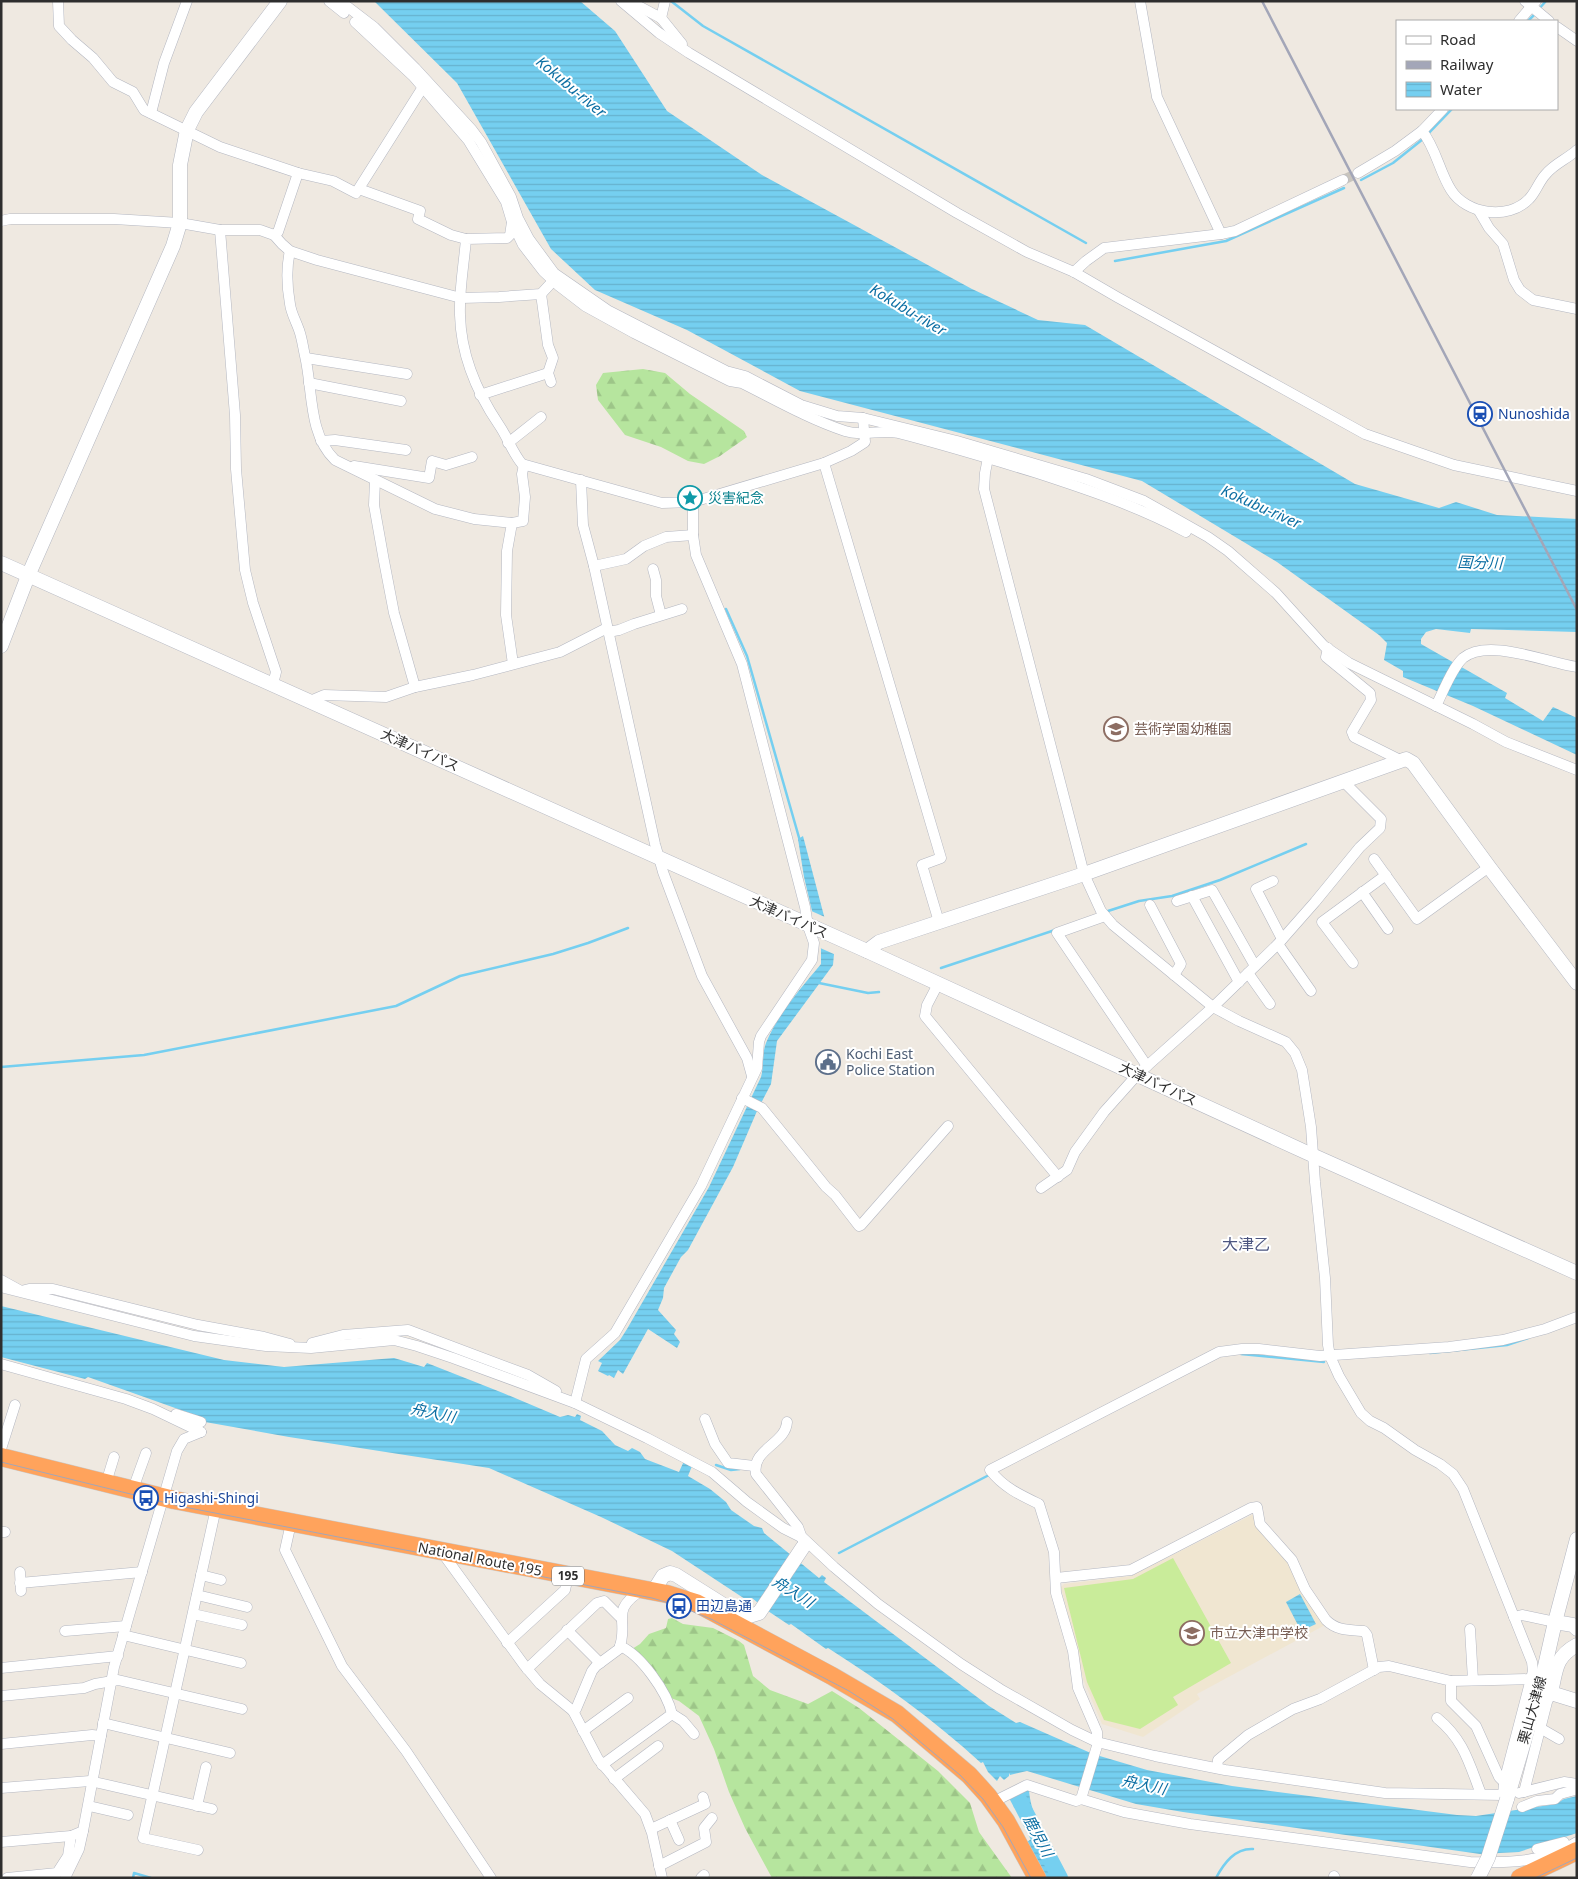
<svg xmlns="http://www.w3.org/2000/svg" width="1578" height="1879" font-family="'Noto Sans','Noto Sans JP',sans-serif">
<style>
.education{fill:#f0e6d1}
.forest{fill:url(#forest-firs)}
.pitch{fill:#c9ec9a}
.water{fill:url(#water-rules)}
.pier{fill:#efe9e1}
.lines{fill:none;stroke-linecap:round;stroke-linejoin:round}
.stream{stroke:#75cff0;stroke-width:2.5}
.river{stroke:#75cff0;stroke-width:16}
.street-tunnel{stroke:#c8c4bd;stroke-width:10;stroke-dasharray:10 5;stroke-linecap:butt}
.street-casing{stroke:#b4b7c1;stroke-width:11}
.secondary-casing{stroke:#b4b7c1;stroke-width:15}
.highway-casing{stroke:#c9c9c9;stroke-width:19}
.street{stroke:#fff;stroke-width:10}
.secondary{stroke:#fff;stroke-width:14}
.highway{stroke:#ffa35c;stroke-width:18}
.tram{stroke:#a3a6b8;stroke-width:1}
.rail{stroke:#a3a6b8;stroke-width:2.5}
.secondary-bridge-casing{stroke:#b4b7c1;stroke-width:15;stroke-linecap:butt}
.secondary-bridge{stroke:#fff;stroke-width:14}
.labels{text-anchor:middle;stroke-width:4;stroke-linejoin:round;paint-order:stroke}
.shield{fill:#fff;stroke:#6d6d6d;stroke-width:1}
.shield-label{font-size:12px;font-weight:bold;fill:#2e2e2e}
.transit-label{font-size:14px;fill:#164399;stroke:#fff;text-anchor:start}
.culture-label{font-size:14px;fill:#0d838f;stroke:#fff;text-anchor:start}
.education-label{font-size:14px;fill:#785e54;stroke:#fff;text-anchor:start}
.street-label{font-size:14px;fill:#2e2e2e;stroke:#fff}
.service-label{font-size:14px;fill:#4e5e75;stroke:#fff;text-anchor:start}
.water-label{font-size:15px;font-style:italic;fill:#0d6fa3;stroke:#fff}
.quarter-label{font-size:16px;fill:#4d5680;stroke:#fff}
</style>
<defs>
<pattern id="forest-firs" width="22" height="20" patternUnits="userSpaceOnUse" patternTransform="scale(1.25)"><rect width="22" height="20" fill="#b6e59e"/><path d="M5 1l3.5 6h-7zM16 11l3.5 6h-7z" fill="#9dc588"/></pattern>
<pattern id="water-rules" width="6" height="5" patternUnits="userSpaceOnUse" patternTransform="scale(1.25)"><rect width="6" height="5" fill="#75cff0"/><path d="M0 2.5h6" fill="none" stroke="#66b2ce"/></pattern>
</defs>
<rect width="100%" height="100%" fill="#efe9e1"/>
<!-- education -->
<path class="education" d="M1254,1514L1283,1554L1325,1625L1197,1694L1200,1699L1143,1737L1102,1724L1083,1679L1061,1587L1064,1584L1131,1576Z"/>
<!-- forest -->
<g class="forest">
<path d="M643,369L665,373L690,394L744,431L747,437L720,456L704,464L688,461L661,447L625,435L598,400L596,385L603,373Z"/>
<path d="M672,1618L683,1624L713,1628L739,1641L744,1645L753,1676L770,1690L808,1704L832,1691L859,1708L938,1771L970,1803L979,1832L1012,1878H772L745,1828L729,1792L714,1749L699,1716L679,1701L668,1697L632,1649L640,1644L649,1634L666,1628L668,1619Z"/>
</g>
<!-- pitch -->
<path class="pitch" d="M1173,1558L1231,1663L1173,1697L1178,1705L1140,1729L1104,1720L1087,1682L1064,1588L1133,1579Z"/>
<!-- water -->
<g class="water">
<path d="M374,1H580L615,31L667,111L762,175L972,289L1038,320L1085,325L1355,484L1439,508L1456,502L1497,515L1577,519V632L1471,629L1470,633L1436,629L1426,632L1421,639V644L1507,693L1505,698L1543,721L1553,707L1577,718V755L1473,706L1403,677V671L1384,660L1387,643L1379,635L1277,562L1142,481L800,391L687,330L595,290L551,249L457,83Z"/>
<path d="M803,836L834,954L833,965L777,1041L771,1084L757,1111L733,1167L688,1250L681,1257L664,1288L663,1298L658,1310L676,1330L674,1334L680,1342L677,1348L648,1329L623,1374L618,1370L614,1378L609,1375L608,1376L598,1371L602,1363L598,1361L620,1340L627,1329L709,1187L761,1077C764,1066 762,1053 766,1043C778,1014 801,988 821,964V949L804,877L798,839Z"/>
<path d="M1,1306L224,1360L284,1367L394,1358L424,1367L427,1363L503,1393L560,1417L568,1415L575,1417L577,1414L581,1416L580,1420L602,1431L615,1445L628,1451L632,1448L640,1452L645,1459L679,1472L684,1461L692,1466L688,1476L710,1489L726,1502L731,1510L754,1526L762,1528L764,1533L819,1578L822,1575L826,1578L824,1582L989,1706L1016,1723L1020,1722L1093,1754L1147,1770L1232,1786L1457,1815L1476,1816L1556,1804L1564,1799L1577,1796V1833L1519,1852L1480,1854L1183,1812L1136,1804L1027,1771L1010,1775L1009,1773V1776L1004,1780L1000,1776L997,1781L988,1772L983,1762L981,1763C933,1719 883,1683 828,1648L826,1649L791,1624L789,1625L768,1611L752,1598L745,1599L672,1551L601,1517L489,1468L289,1437L205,1422L206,1419L88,1377L85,1379L1,1357Z"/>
<path d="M1300,1594L1316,1624L1301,1631L1286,1602Z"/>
<path d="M1022,1790L1029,1791C1032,1823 1053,1850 1068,1878H1046L1027,1842L1037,1835L1021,1804L1014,1808L1012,1796Z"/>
</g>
<!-- pier -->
<path class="pier" d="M809,910L825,917L836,955L818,947Z"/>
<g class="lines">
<!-- stream -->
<g class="stream">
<path d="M671,1L703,26L1086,243"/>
<path d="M1538,10L1546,1"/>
<path d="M1528,21L1535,14"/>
<path d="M1427,135L1452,109"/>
<path d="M1361,180L1393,163L1423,139"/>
<path d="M1115,261L1226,241L1344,188"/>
<path d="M726,609L747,656L800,841"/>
<path d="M1108,911L1139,901L1172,896L1220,880L1306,844"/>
<path d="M941,968L1055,930"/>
<path d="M819,983L868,993L879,992"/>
<path d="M1,1067L144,1055L396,1006L460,976L553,954L588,943L628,928"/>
<path d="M1430,1353L1507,1345L1528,1338"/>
<path d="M1241,1354L1324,1362"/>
<path d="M716,1465L731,1470L740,1469"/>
<path d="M839,1553L989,1475"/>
<path d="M133,1878L134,1873L151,1878"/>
<path d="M1216,1878C1224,1863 1235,1848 1253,1849"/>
</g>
<!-- river -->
<path class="river" d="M1016,1794L1060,1878"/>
<!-- street-tunnel -->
<path class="street-tunnel" d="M1343,180L1358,173"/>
<defs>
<g id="street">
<path d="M58,1L59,26L72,40L93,58L113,82L133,92L144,110L220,147L298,173L333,181L356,193L423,87"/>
<path d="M329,1L344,13"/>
<path d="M340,1L374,27L415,68L472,130L481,142L511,197L518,218L529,239L554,273L609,311L726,371L745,376L801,405L837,416L863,418L957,441L1086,479L1144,501L1208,537L1228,551L1276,593L1324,646L1349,663L1473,724L1506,742L1577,770"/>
<path d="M621,1L659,33L689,53L957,213L1027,252L1074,272L1117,297L1365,434L1454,465L1577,491"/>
<path d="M629,1L661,18L665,1"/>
<path d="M1140,1L1157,97L1221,234"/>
<path d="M1525,1L1549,21"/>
<path d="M661,18L682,44"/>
<path d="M1519,21L1536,1"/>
<path d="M355,22L413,76L468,140L506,202L512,222L523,245L543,271L559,286L585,306L634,333L730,381L742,383C776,400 809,419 845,431C863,437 881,429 898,433C945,445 991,459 1037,473C1089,490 1137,506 1186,532"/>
<path d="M1557,27L1577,41"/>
<path d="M151,113L164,63L187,1"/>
<path d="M1422,131C1436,148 1439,171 1451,190C1466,214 1508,221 1529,199C1536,192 1539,181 1546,174C1554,164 1567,159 1577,150"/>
<path d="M1358,173L1395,151L1422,131L1443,109"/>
<path d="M359,189L420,211L418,219L451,235L466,239"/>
<path d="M1479,211L1489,228L1503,244L1514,280L1520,290L1533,300L1577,309"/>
<path d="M1,221L10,219H114L180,223L220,230H260L274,235L282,244L290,251L317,260L461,298L499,297L541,294L553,281"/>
<path d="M512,222L510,235L507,238L466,239C464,264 459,290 460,315C461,356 476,391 499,425C508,438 512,452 522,464L662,503L693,502L824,463L851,451L865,442L863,418"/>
<path d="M220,230L235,415L236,469L245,570L253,603L276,672L273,684"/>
<path d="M274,235L278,232L298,173"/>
<path d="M290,251C286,268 287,287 290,304C291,313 296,321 299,330C302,338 303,347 305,356C313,390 308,434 335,460L435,509L474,519L512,523L507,551L506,615L513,664"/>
<path d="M1074,272L1086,261L1104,248L1221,234L1235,231L1343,180"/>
<path d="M541,294L548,345L553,358L548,373L551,382"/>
<path d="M306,358L407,374"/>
<path d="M309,383L401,401"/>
<path d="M480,395L548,373"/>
<path d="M321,441L335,440L406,450"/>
<path d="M508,443L541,417"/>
<path d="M988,458L985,473L984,489L1084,874L1101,911L1113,925L1213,1007L1239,1021L1286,1042L1295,1053L1302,1070L1311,1127L1315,1182L1325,1278L1328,1345L1330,1356L1339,1376L1361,1413L1370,1421L1384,1428L1415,1450L1440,1464L1453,1474L1463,1489L1532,1662L1533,1671L1504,1782L1499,1777L1476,1726L1451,1701V1681L1389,1666L1379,1667L1320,1699L1293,1709L1248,1735L1218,1760L1217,1768"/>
<path d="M824,463L941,858L922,865L939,922"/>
<path d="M354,466L429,478L432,461L446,465L472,457"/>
<path d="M375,480L374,505L384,561L394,613L415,687"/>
<path d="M581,480L583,525L594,566L655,844L663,872L702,976L747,1058L752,1076"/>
<path d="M512,523L523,521L525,497L522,474L524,465"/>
<path d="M594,566L626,559L644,546L666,537L693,535"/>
<path d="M653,569L656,580V596L661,615"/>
<path d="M608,632L619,630L634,624L682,609"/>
<path d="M1328,648L1326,657L1370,693L1371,700L1352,732L1354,737L1402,761"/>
<path d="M310,701L324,695L386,697L415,687L473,675L560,652L607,628"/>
<path d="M1436,706C1443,692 1452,668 1463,658C1488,637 1547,663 1577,667"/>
<path d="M1374,859L1417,919L1489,867"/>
<path d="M1273,881L1256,889L1282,939"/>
<path d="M1362,892L1388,929"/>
<path d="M1192,896L1239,982"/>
<path d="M1177,901L1212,890L1255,966"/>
<path d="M1150,905L1181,964L1174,975"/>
<path d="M1105,916L1057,933L1147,1066"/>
<path d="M1278,944L1311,991"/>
<path d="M1353,963L1322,922L1386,875"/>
<path d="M1248,973L1270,1004"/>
<path d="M938,984L927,1005L925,1016L1058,1177"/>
<path d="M742,1098L762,1108L826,1187L835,1195L859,1226L861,1225L948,1126"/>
<path d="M1041,1188L1067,1170L1075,1152L1104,1112L1137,1075L1213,1007L1278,944L1315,902L1360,847L1380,828L1381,819L1344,782"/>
<path d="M1,1280L21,1291L29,1289H53L198,1325L264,1337L290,1344"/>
<path d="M1,1287L194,1336L266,1346L311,1348L394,1340L417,1346L453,1358L575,1403L647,1438L712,1472L747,1502L783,1528L803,1538L834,1567L878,1604L961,1664L1000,1689L1072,1730L1097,1742L1155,1756L1225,1770L1385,1793L1503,1795L1504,1784"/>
<path d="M312,1343L343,1335L408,1330L528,1375L556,1391"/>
<path d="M1,1364L126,1399L153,1409L201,1432"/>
<path d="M575,1403L586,1359L615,1333L701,1186L757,1068L759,1042L761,1036L812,960L814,943L808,926L805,907L742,664L696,555L693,535V502"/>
<path d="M176,1414L201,1422"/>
<path d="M705,1419L715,1444L728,1463L754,1466"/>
<path d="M787,1422C786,1444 751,1449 756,1474L798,1527L803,1541"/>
<path d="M1,1449L15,1405"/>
<path d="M106,1483L114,1457"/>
<path d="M133,1489L146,1453"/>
<path d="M291,1523L285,1550L342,1666L406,1751L491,1878"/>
<path d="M1,1532H5"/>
<path d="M441,1551L524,1665L540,1684L573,1711"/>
<path d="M20,1572L21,1591"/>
<path d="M201,1575L221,1580"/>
<path d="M1056,1578L1131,1570L1251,1508L1257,1507L1260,1524L1292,1560L1305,1589L1326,1620C1337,1631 1349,1630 1364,1631L1367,1635L1374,1670"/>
<path d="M20,1583L142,1572"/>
<path d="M642,1590C608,1612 630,1620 619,1649L596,1666L592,1671L576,1709L573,1711L598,1759L645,1814L652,1833L662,1878"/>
<path d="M197,1595L247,1607"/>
<path d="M193,1614L242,1625"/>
<path d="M1514,1617L1522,1615L1555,1622"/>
<path d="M1470,1629L1473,1680"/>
<path d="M567,1630L600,1663"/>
<path d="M65,1631L126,1626"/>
<path d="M123,1635L241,1663"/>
<path d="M507,1643L565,1590L568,1576"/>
<path d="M1,1668L118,1656"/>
<path d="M527,1669L597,1603L604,1601L620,1617"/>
<path d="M1451,1681L1531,1679"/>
<path d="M1,1696L84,1688L95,1684L118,1680L242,1709"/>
<path d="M672,1714L683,1721L694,1734"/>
<path d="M1437,1718C1464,1740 1469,1763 1481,1794"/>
<path d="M103,1723L230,1753"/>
<path d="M1540,1728L1559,1739"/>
<path d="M583,1731L628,1698"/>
<path d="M1,1744L92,1735L101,1736"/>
<path d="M602,1765L672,1714C667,1692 641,1655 620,1646"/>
<path d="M614,1779L658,1746"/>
<path d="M1,1788L90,1781L212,1809"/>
<path d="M1524,1792L1547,1702L1551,1693"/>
<path d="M1519,1793L1564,1782L1577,1784"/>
<path d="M1081,1799L1097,1746V1732L1078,1688L1073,1651L1056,1593L1054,1552L1039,1504C1020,1495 1003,1487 990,1470L1219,1352L1242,1349H1259L1320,1356L1449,1347L1503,1340L1545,1329L1577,1317"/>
<path d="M993,1802L1027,1785L1076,1801L1081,1799L1124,1812L1190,1824L1470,1862C1507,1863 1544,1863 1577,1842"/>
<path d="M89,1806L128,1815"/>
<path d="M197,1806L206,1767"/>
<path d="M1522,1807L1537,1801L1555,1799L1560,1794L1575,1790"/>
<path d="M670,1820L679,1840"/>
<path d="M651,1829L705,1804L703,1797"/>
<path d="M1,1842L71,1836"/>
<path d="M1537,1849L1564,1842"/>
<path d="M198,1850L143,1838L216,1508"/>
<path d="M659,1866L706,1842L704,1828L712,1818"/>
<path d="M1334,1876L1335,1878"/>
<path d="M7,1878L57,1873L68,1856L71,1836L83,1831L114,1667L177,1451L184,1439L201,1432"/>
<path d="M65,1878L79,1849L83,1831"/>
<path d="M701,1878L704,1875"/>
</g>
<g id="secondary">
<path d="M1,563L867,951L1312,1155L1577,1273"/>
<path d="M1,646L28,576L173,246L180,223V165L187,130L196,112L280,1"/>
<path d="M867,951L879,942L1084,874L1406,759L1413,763L1489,867L1577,983"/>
<path d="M653,1592L663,1576L670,1573L676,1575L738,1614L749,1616L759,1613L803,1547"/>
<path d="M1555,1622L1573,1625L1577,1629"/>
<path d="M1577,1645C1555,1657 1556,1670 1551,1693L1577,1701"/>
<path d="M1507,1799L1540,1688L1555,1622L1577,1539"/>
</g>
<g id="highway">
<path d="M1,1457L174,1500L667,1594L696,1603L832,1676L897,1714L969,1775L988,1796L1006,1821L1037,1878"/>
<path d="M1520,1878L1577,1851"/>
</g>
</defs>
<!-- street casing -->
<use href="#street" class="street-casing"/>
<!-- secondary casing -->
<use href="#secondary" class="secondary-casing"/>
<!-- highway casing -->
<use href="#highway" class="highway-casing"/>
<!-- street -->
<use href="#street" class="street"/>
<!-- secondary -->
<use href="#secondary" class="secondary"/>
<!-- highway -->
<use href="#highway" class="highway"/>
<!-- tram -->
<g class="tram">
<path d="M1,1462L179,1506L652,1598L679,1606L711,1619L849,1691L893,1719L960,1775L983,1799L1003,1827L1031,1878"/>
<path d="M1535,1878L1577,1858"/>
</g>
<!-- rail -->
<path class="rail" d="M1262,1L1577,610"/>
<defs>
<path id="secondary-bridge" d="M1478,1878L1488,1858L1507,1799"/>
</defs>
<!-- secondary-bridge casing -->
<use href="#secondary-bridge" class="secondary-bridge-casing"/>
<!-- secondary-bridge -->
<use href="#secondary-bridge" class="secondary-bridge"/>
</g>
<!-- icons -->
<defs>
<symbol id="station-ring" viewBox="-11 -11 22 22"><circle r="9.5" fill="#fff" stroke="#1a4fb4" stroke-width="1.5"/><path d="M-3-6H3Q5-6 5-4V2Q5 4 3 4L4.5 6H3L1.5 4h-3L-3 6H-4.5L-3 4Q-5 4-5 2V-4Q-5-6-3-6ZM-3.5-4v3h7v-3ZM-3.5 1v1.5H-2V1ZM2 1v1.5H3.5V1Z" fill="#1a4fb4"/></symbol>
<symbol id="sight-ring" viewBox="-11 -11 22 22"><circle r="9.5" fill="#fff" stroke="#0f9aa8" stroke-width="1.5"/><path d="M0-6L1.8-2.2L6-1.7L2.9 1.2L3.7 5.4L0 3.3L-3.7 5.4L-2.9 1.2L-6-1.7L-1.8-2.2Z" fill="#0f9aa8"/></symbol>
<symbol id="school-ring" viewBox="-11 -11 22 22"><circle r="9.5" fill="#fff" stroke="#8d6e63" stroke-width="1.5"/><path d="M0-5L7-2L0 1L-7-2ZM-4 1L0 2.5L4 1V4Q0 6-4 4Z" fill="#8d6e63"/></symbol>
<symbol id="civic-ring" viewBox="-11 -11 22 22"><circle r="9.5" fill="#fff" stroke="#5c6f8a" stroke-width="1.5"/><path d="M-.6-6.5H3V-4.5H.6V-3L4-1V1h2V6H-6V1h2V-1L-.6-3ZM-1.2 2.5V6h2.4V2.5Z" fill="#5c6f8a"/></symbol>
<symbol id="bus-ring" viewBox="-11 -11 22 22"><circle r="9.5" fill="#fff" stroke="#1a4fb4" stroke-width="1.5"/><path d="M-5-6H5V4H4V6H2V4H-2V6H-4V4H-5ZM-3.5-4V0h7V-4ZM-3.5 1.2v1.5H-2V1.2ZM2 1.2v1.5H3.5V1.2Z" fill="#1a4fb4"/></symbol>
</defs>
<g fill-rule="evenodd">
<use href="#station-ring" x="1466" y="400" width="28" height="28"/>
<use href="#sight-ring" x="676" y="484" width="28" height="28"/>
<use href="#school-ring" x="1102" y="715" width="28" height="28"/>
<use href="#civic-ring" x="814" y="1048" width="28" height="28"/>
<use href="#bus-ring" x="132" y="1484" width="28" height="28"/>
<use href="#bus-ring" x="665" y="1592" width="28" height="28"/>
<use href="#school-ring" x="1178" y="1619" width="28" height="28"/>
</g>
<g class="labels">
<!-- shield labels -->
<rect class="shield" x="552" y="1566.5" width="32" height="19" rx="4"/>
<g class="shield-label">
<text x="568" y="1580">195</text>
</g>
<!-- transit labels -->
<g class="transit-label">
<text x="1498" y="419">Nunoshida</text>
<text x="164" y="1503">Higashi-Shingi</text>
<text x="696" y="1611">田辺島通</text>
</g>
<!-- culture labels -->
<g class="culture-label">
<text x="708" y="503">災害紀念</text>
</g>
<!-- education labels -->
<g class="education-label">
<text x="1134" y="734">芸術学園幼稚園</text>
<text x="1210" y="1638">市立大津中学校</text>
</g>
<!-- street labels -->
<g class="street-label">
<text transform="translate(420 750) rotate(24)" y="5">大津バイパス</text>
<text transform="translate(789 917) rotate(24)" y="5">大津バイパス</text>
<text transform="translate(1158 1084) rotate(25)" y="5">大津バイパス</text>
<text transform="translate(480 1559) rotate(11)" y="5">National Route 195</text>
<text transform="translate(1532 1710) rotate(-74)" y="5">栗山大津線</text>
</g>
<!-- service labels -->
<g class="service-label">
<text x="846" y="1059">Kochi East<tspan x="846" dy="16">Police Station</tspan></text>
</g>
<!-- water labels -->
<g class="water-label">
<text transform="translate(571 87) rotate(40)" y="5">Kokubu-river</text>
<text transform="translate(908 310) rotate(31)" y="5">Kokubu-river</text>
<text transform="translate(1261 507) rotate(24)" y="5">Kokubu-river</text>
<text transform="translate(1480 563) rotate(2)" y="5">国分川</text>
<text transform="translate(433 1413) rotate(12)" y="5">舟入川</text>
<text transform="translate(793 1592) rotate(32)" y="5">舟入川</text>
<text transform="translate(1144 1785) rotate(12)" y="5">舟入川</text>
<text transform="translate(1038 1836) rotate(62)" y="5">鹿児川</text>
</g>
<!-- quarter labels -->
<g class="quarter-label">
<text x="1246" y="1250">大津乙</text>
</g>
</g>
<!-- border -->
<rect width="1578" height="1879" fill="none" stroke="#2e2e2e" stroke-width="5"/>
<!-- legend -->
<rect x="1396" y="20" width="162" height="90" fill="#ffffff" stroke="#ababab"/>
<rect x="1406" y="36" width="25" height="8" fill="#ffffff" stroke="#ababab"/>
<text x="1440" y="45" font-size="15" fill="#2e2e2e">Road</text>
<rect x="1406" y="61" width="25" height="8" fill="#a3a6b8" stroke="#ababab"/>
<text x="1440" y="70" font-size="15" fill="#2e2e2e">Railway</text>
<rect x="1406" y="82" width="25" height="15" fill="url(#water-rules)" stroke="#ababab"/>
<text x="1440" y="95" font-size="15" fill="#2e2e2e">Water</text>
</svg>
